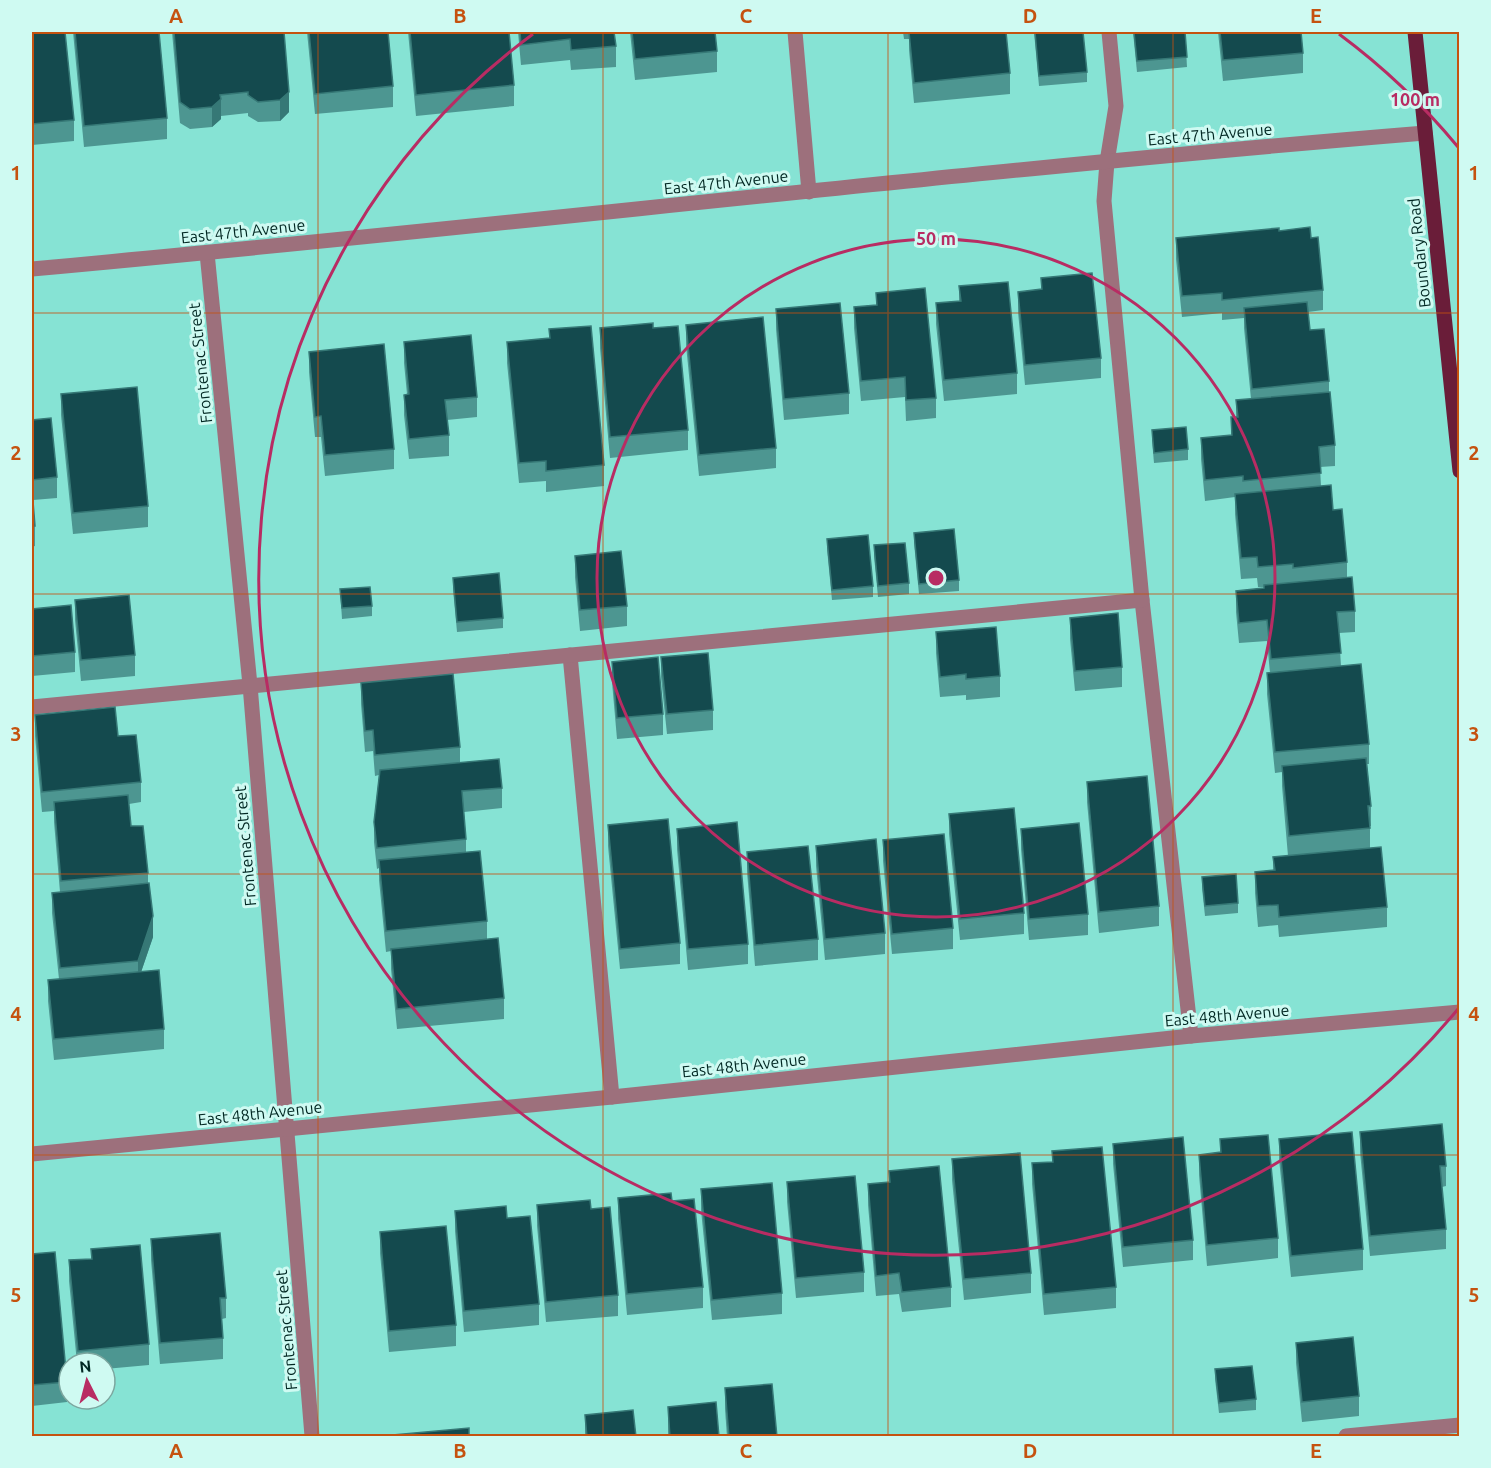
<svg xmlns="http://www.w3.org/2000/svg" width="1491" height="1468" font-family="Ubuntu,sans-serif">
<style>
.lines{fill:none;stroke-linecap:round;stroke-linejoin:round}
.minor{stroke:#9d707c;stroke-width:15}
.major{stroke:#6a1d39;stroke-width:15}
.wall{fill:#4d9691}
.shaded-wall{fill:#367876}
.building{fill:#144a4e;stroke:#367876;stroke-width:1.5}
.grid{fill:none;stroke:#c5520f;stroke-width:1.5;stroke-opacity:0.55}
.ring{fill:none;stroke:#b82c63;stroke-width:3}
.labels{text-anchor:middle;stroke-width:6;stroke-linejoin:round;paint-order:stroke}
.street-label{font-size:16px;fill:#002722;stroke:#cffaf2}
.centre{fill:#b82c63;stroke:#cffaf2;stroke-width:3}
.ring-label{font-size:18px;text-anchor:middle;font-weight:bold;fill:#b82c63;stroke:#cffaf2;stroke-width:6;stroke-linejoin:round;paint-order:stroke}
.neatline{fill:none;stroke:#c5520f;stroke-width:2}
.grid-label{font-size:20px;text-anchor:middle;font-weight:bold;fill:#c5520f}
</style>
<rect width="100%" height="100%" fill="#86e3d4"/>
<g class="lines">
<!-- minor -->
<g class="minor">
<path d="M795,32L809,192"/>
<path d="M1109,32L1116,106L1107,162L1104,201L1142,600L1191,1036"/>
<path d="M207,253L250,685L312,1436"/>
<path d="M32,269C496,227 960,171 1425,133"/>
<path d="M570,655L612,1097"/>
<path d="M32,707L1142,600"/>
<path d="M32,1154L612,1097L1191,1036L1460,1012"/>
<path d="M1346,1436L1460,1425"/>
</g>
<!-- major -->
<path class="major" d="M1415,32L1460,471"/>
</g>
<!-- wall -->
<g class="wall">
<path d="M32,32L74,120V141L32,145Z"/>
<path d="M73,32H159L167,118V139L84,147Z"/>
<path d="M172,32H284L289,112L280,121L258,122L248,116V113L221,116V119L212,127L190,129L180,123Z"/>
<path d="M307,32H388L393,86V107L315,114Z"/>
<path d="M408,32H509L514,85V106L416,116Z"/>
<path d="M518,32H614L616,46V67L571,70L570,60L521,65Z"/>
<path d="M630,32H715L717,51V72L635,80Z"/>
<path d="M903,32H1006L1010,73V94L914,103L909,50V39H904Z"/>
<path d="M1034,32H1083L1087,72V82L1039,86Z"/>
<path d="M1133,32H1185L1187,67L1137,72Z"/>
<path d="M1218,32H1301L1303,53V73L1223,81Z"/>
<path d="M1279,231L1311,238L1323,290V310L1308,312L1310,330L1329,381V392L1335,445V466L1320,467L1321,486L1333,510L1347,562V577L1355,611V632L1339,633L1341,666L1369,744V764H1367L1371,806V826H1370V848L1387,907V927L1279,937L1278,925L1258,927L1255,893V872L1273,870V857L1288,856L1282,786V772L1275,773L1267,694V673H1270L1267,641L1239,643L1236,612V591L1264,588V587H1258L1257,578L1241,579L1235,514V497L1205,501L1201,459V438L1231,435V417H1236V400L1251,399L1244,328V318L1222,320V313L1182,317L1176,259V238Z"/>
<path d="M1041,278L1101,358V378L1025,385L1018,312V292L1041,289Z"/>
<path d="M959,286L1017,373V394L944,401L936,324V303L959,301Z"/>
<path d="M876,293L936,398V418L906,421L905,397L861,401L854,328V307L876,305Z"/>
<path d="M776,309L849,393V414L784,420L776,329Z"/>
<path d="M686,325L776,448V468L699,476L686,345Z"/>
<path d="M600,328H653L688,430V450L610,458L600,348Z"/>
<path d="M549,329L604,465V486L546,492V481L519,483L507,363V342L549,338Z"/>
<path d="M404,342L477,397V417L447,420L449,435V456L409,459L404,415V395L407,394L404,363Z"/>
<path d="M309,352L394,449V469L325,476L321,437H315L309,372Z"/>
<path d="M61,394L148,506V527L73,534L61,415Z"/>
<path d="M32,420L57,477V498L33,500L35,526V546L32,547Z"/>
<path d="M1152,430L1188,449V460L1154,463L1152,440Z"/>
<path d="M914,533L959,580V591L919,594L914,543Z"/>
<path d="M827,539L873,586V597L832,600L827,549Z"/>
<path d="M874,545L909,583V594L878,597L874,556Z"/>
<path d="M575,556L627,606V626L580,631L575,577Z"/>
<path d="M453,578L503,618V628L457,632L453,589Z"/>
<path d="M340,589L372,606V616L342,619Z"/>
<path d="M75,600L135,655V676L81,681L75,620Z"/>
<path d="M32,609L75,652V672L32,676Z"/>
<path d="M1070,618L1122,667V687L1075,691L1070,639Z"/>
<path d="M936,632L1000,676V697L966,700V695L940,697L936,653Z"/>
<path d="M661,657L713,710V730L667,734L661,677Z"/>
<path d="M612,662L663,714V735L617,739L612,682Z"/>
<path d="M361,683L460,747V763L502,788V808L464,812L466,839V852L487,921V939L504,998V1019L397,1029L391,969V951L386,952L379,880V868L377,869L374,842V822L379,775L375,776L373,751L365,752L361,704Z"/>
<path d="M35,715L118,736L141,782V802L129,804L131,826L148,873V883L153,937L141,972L164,1029V1049L54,1060L48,1001V980L59,979L52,913V893L60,892L54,822V811L42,812L35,736Z"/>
<path d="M1087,782L1159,906V926L1099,933L1087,802Z"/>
<path d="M949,814L1024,913V934L960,940L949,834Z"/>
<path d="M608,825L680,943V964L620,969L608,846Z"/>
<path d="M677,829L748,944V964L688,970L677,849Z"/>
<path d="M1021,829L1088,914V935L1029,940L1021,849Z"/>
<path d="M883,840L953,928V949L892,954L883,861Z"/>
<path d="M816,846L885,933V954L825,960L816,866Z"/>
<path d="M747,852L818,939V960L755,966L747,872Z"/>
<path d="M1202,877L1238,903V913L1205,916L1202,888Z"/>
<path d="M32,998L33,1010V1030H32Z"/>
<path d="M1360,1132L1446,1166V1186L1442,1187L1446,1229V1249L1370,1256L1360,1152Z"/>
<path d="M1220,1139L1278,1238V1258L1207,1266L1199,1175V1155L1220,1152Z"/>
<path d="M1279,1139L1363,1249V1270L1291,1277L1279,1159Z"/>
<path d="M1113,1144L1193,1240V1260L1123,1267L1113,1164Z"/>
<path d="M1052,1151L1116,1287V1308L1044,1315L1032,1184V1163L1052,1162Z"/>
<path d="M952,1159L1031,1273V1293L964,1300L952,1180Z"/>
<path d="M889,1171L951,1287V1307L902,1312L899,1294L876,1296L868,1205V1184L889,1182Z"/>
<path d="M787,1182L864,1272V1292L796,1298L787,1202Z"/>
<path d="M701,1189L782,1293V1314L712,1320L701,1210Z"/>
<path d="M618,1198L672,1201L703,1287V1308L627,1315L618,1219Z"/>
<path d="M537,1205L591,1209L618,1295V1316L546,1322L537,1226Z"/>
<path d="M455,1211L507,1218L539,1304V1325L464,1332L455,1231Z"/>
<path d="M380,1232L456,1325V1346L389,1352L380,1253Z"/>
<path d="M151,1239L226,1298V1318L222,1319L223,1338V1359L160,1364L151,1260Z"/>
<path d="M91,1249L149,1344V1365L105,1369V1363H77L69,1281V1260L91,1259Z"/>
<path d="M32,1254L67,1382V1402L32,1406Z"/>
<path d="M1296,1343L1359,1396V1416L1302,1422L1296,1363Z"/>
<path d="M1215,1369L1256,1399V1410L1219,1413L1215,1379Z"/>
<path d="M725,1388L777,1437H727L725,1409Z"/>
<path d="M668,1407L719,1437H668Z"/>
<path d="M585,1415L636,1437H585Z"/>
</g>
<!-- shaded-wall -->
<g class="shaded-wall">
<path d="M289,92V112L280,121V100Z"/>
<path d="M221,99V119L212,127V107Z"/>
<path d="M153,916V937L138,981V961Z"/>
</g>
<!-- building -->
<g class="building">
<path d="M32,32H65L74,120L32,124Z"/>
<path d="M75,32H159L167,118L84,126Z"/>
<path d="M174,32H284L289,92L280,100L258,102L248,95V92L220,95L221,99L212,107L190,109L180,102Z"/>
<path d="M309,32H388L393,86L315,94Z"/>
<path d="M410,32H509L514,85L416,95Z"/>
<path d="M520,32H614L616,46L571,50L570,39L521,45Z"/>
<path d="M632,32H715L717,51L635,59Z"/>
<path d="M909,32H1006L1010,73L914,83Z"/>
<path d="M1035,32H1083L1087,72L1039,76Z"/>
<path d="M1134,32H1185L1187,57L1137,61Z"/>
<path d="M1220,32H1301L1303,53L1223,60Z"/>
<path d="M1310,227L1311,238L1318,237L1323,290L1222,300V293L1182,296L1176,238L1279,228V231Z"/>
<path d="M1092,273L1101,358L1025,365L1018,292L1042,289L1041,278Z"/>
<path d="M1008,282L1017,373L944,380L936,303L961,301L959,286Z"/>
<path d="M925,288L936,398L906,400L905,377L861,381L854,307L877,305L876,293Z"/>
<path d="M1307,302L1310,330L1324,329L1329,381L1252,389L1244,308Z"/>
<path d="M840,303L849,393L784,399L776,309Z"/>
<path d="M763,317L776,448L699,455L686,325Z"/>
<path d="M653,323V328L678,326L688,430L610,437L600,328Z"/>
<path d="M591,326L604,465L546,471V461L519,463L507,342L550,338L549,329Z"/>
<path d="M471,335L477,397L445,400L449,435L409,439L404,395L409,394L404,342Z"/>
<path d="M384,344L394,449L325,455L321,416L315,417L309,352Z"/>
<path d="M137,387L148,506L73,513L61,394Z"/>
<path d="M1330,392L1335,445L1319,447L1321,473L1243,481V476L1205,480L1201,438L1232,435L1231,417H1238L1236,400Z"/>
<path d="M51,418L57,477L32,480V420Z"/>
<path d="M1186,427L1188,449L1154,453L1152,430Z"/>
<path d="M1331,485L1333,510L1342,509L1347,562L1293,568V564L1258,567L1257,557L1241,558L1235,494Z"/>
<path d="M32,489L35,526H32Z"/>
<path d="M954,529L959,580L919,584L914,533Z"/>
<path d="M868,535L873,586L832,590L827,539Z"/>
<path d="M905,543L909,583L878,586L874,545Z"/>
<path d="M621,551L627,606L580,610L575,556Z"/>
<path d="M499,573L503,618L457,622L453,578Z"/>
<path d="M1352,577L1355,611L1337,612L1341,653L1271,659L1267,620L1239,623L1236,591L1264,588V585Z"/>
<path d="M370,587L372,606L342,608L340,589Z"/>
<path d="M129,595L135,655L81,660L75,600Z"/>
<path d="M71,605L75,652L32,656V609Z"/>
<path d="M1118,613L1122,667L1075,671L1070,618Z"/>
<path d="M996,627L1000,676L966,679V674L940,677L936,632Z"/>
<path d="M708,653L713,710L667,714L661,657Z"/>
<path d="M658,657L663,714L617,718L612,662Z"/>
<path d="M1361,664L1369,744L1275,752L1267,673Z"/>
<path d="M453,674L460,747L375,755L373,730L365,731L361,683Z"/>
<path d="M115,707L118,736L136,735L141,782L42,792L35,715Z"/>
<path d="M1366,758L1371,806H1368L1370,828L1289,836L1282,766Z"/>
<path d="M499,759L502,788L462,791L466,839L377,848L374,822L380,770Z"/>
<path d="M1147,776L1159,906L1099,912L1087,782Z"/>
<path d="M128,795L131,826H143L148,873L61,881L54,802Z"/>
<path d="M1014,808L1024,913L960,919L949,814Z"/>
<path d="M668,819L680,943L620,949L608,825Z"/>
<path d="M737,822L748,944L688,949L677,829Z"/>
<path d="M1079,823L1088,914L1029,919L1021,829Z"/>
<path d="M944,834L953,928L892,934L883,840Z"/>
<path d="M876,839L885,933L825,939L816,846Z"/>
<path d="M808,846L818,939L755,945L747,852Z"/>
<path d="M1381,847L1387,907L1279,917L1278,905L1258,906L1255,872L1275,870L1273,857Z"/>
<path d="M480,851L487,921L386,931L379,860Z"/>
<path d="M1236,874L1238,903L1205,906L1202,877Z"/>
<path d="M149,883L153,916L138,961L60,968L52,893Z"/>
<path d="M498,938L504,998L397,1009L391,949Z"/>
<path d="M159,970L164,1029L54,1039L48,980Z"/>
<path d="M1442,1124L1446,1166H1440L1446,1229L1370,1236L1360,1132Z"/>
<path d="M1352,1132L1363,1249L1291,1256L1279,1139Z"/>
<path d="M1268,1135L1278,1238L1207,1245L1199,1155L1221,1152L1220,1139Z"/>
<path d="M1183,1137L1193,1240L1123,1247L1113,1144Z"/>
<path d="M1102,1147L1116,1287L1044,1294L1032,1163L1053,1162L1052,1151Z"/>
<path d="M1020,1153L1031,1273L964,1279L952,1159Z"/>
<path d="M939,1166L951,1287L902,1292L899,1273L876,1276L868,1184L890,1182L889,1171Z"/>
<path d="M855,1176L864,1272L796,1278L787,1182Z"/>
<path d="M772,1183L782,1293L712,1300L701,1189Z"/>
<path d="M671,1193L672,1201L694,1199L703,1287L627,1294L618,1198Z"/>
<path d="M590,1200L591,1209L610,1207L618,1295L546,1302L537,1205Z"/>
<path d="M506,1206L507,1218L530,1216L539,1304L464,1311L455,1211Z"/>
<path d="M446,1226L456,1325L389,1331L380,1232Z"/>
<path d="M220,1233L226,1298H220L223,1338L160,1343L151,1239Z"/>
<path d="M140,1245L149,1344L78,1351L69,1260L92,1259L91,1249Z"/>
<path d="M55,1252L67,1382L32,1385V1254Z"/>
<path d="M1353,1337L1359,1396L1302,1402L1296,1343Z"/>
<path d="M1252,1366L1256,1399L1219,1403L1215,1369Z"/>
<path d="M772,1384L777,1437H729L725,1388Z"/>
<path d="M716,1402L719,1437H670L668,1407Z"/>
<path d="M633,1410L636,1437H587L585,1415Z"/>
<path d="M469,1428V1437H393V1435Z"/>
</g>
<!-- grid -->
<path class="grid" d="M318,32V1436M603,32V1436M888,32V1436M1173,32V1436M32,313H1460M32,594H1460M32,874H1460M32,1155H1460"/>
<!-- distance rings -->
<g class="ring">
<circle cx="936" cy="578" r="339"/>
<path d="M1458 1009A677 677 0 1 1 533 34M1339 34A677 677 0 0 1 1458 147"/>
</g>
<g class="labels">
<!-- street labels -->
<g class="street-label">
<text transform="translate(1210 134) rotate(-5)" y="6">East 47th Avenue</text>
<text transform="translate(726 182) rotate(-6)" y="6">East 47th Avenue</text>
<text transform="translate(243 231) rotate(-6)" y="6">East 47th Avenue</text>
<text transform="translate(1419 253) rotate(-96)" y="6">Boundary Road</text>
<text transform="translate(200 363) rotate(-96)" y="6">Frontenac Street</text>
<text transform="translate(245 846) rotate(-95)" y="6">Frontenac Street</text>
<text transform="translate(1227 1015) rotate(-5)" y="6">East 48th Avenue</text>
<text transform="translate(744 1065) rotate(-6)" y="6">East 48th Avenue</text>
<text transform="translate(260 1113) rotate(-6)" y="6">East 48th Avenue</text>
<text transform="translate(286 1330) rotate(-95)" y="6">Frontenac Street</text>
</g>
</g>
<circle cx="936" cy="578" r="9" class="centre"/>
<g class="ring-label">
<text x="1415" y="106">100 m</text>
<text x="936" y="245">50 m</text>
</g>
<!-- border -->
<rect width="1491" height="1468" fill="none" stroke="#cffaf2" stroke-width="66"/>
<!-- north arrow -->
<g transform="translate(87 1381) rotate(354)"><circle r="28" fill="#cffaf2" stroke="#7ca69f" stroke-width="1.5"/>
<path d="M0-4.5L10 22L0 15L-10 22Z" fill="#b82c63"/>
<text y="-9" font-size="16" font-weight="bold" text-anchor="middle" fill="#002722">N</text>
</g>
<rect x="33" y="33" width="1425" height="1402" class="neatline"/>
<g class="grid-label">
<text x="176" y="23">A</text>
<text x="460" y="23">B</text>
<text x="746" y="23">C</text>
<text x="1030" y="23">D</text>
<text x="1316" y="23">E</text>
<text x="16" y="180">1</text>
<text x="1474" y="180">1</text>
<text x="16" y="460">2</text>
<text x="1474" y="460">2</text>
<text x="16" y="741">3</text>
<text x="1474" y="741">3</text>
<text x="16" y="1021">4</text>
<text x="1474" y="1021">4</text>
<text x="16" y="1302">5</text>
<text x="1474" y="1302">5</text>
<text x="176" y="1458">A</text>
<text x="460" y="1458">B</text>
<text x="746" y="1458">C</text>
<text x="1030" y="1458">D</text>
<text x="1316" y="1458">E</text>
</g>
</svg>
